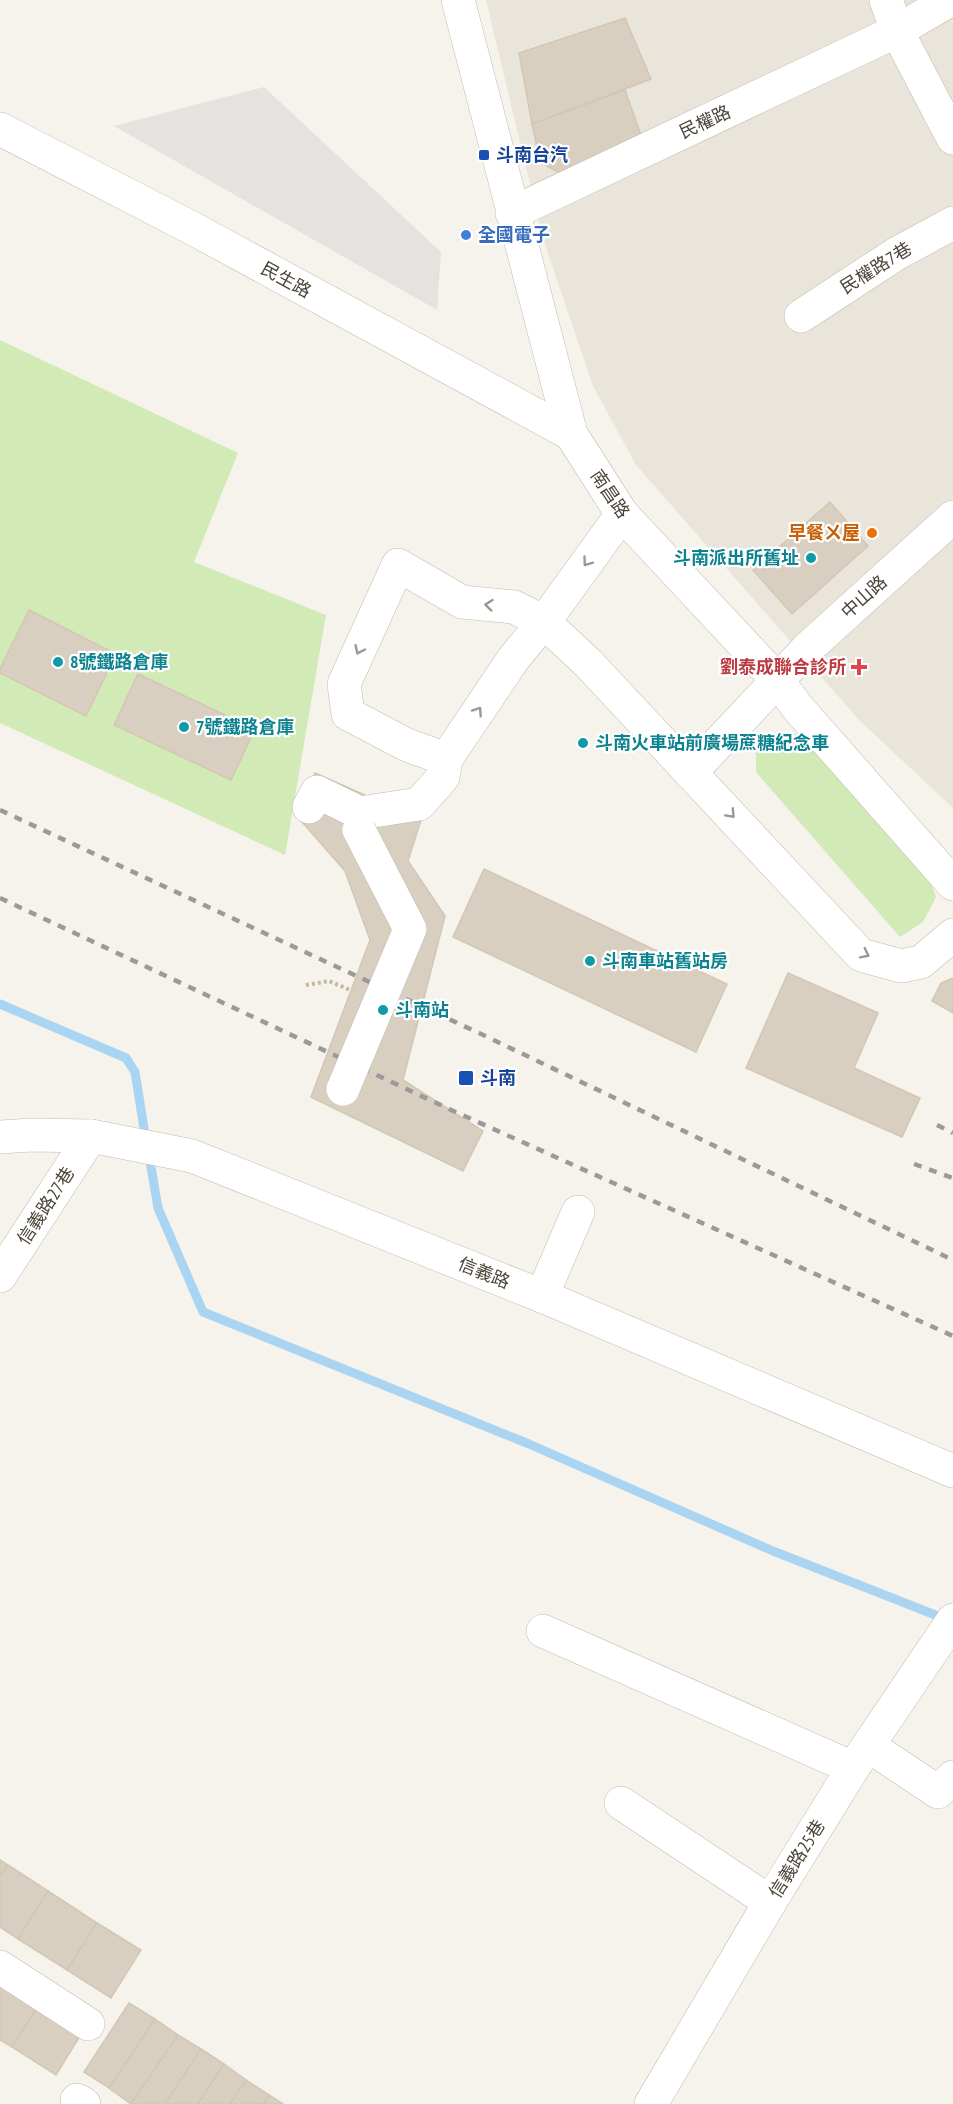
<svg xmlns="http://www.w3.org/2000/svg" width="953" height="2104" font-family="'PT Sans Narrow','Noto Sans TC',sans-serif">
<style>
.residential{fill:#eae5da}
.green{fill:#d2eab5}
.parking{fill:#e5e3e0}
.lines{fill:none;stroke-linecap:round;stroke-linejoin:round}
.stream{stroke:#a9d4f2;stroke-width:9}
.building{fill:#d8cfc1;stroke:#d3c7b4;stroke-width:1.5}
.minor-casing{stroke:#c2bbae;stroke-width:34}
.path{stroke:#c4b79f;stroke-width:4;stroke-dasharray:3 3;stroke-linecap:butt}
.minor{stroke:#fff;stroke-width:33}
.rail{stroke:#9a9a9a;stroke-width:4.5;stroke-dasharray:8 8;stroke-linecap:butt}
.minor-bridge-casing{stroke:#c2bbae;stroke-width:34;stroke-linecap:butt}
.minor-bridge{stroke:#fff;stroke-width:33}
.oneway{stroke:#9c9892}
.transit-dot{fill:#1a4fb4;stroke:#fff;stroke-width:2}
.shop-dot{fill:#3f7fe0;stroke:#fff;stroke-width:2}
.food-dot{fill:#e8710a;stroke:#fff;stroke-width:2}
.culture-dot{fill:#0f9aa8;stroke:#fff;stroke-width:2}
.health-dot{fill:#e0444e;stroke:#fff;stroke-width:2}
.labels{text-anchor:middle;stroke-width:4.5;stroke-linejoin:round;paint-order:stroke}
.street-label{font-size:18px;fill:#4b4439;stroke:#fff}
.transit-label{font-size:18px;font-weight:bold;fill:#164399;stroke:#fff;text-anchor:start}
.shop-label{font-size:18px;font-weight:bold;fill:#366cbe;stroke:#fff;text-anchor:start}
.food-label{font-size:18px;font-weight:bold;fill:#c56008;stroke:#fff;text-anchor:end}
.culture-label{font-size:18px;font-weight:bold;fill:#0d838f;stroke:#fff;text-anchor:start}
.health-label{font-size:18px;font-weight:bold;fill:#be3a42;stroke:#fff;text-anchor:end}
</style>
<rect width="100%" height="100%" fill="#f6f3ec"/>
<!-- residential -->
<path class="residential" d="M486,0H953V808L859,720L636,465L593,386L544,242Z"/>
<!-- green -->
<g class="green">
<path d="M0,340L238,453L194,562L326,615L285,855L0,723Z"/>
<path d="M803,732L931,883L936,897L923,922L900,937L756,772V753L772,739Z"/>
</g>
<!-- parking -->
<path class="parking" d="M264,87L441,252L437,310L114,126Z"/>
<g class="lines">
<!-- stream -->
<g class="stream">
<path d="M0,1004L126,1058L135,1072L146,1141"/>
<path d="M149,1155L158,1208L203,1312L529,1444L773,1551L948,1620"/>
</g>
</g>
<!-- building -->
<g class="building">
<path d="M625,18L651,79L532,124L519,53Z"/>
<path d="M625,90L642,138L563,175L540,162L532,124Z"/>
<path d="M830,502L868,546L792,614L753,570Z"/>
<path d="M29,610L116,654L86,716L0,673V669Z"/>
<path d="M138,674L255,729L231,780L114,725Z"/>
<path d="M315,773L421,820L408,861L445,916L403,1080L483,1131L463,1171L311,1097L370,940L345,871L294,813Z"/>
<path d="M484,869L727,984L696,1052L453,937Z"/>
<path d="M788,973L878,1013L854,1068L920,1098L902,1137L746,1068Z"/>
<path d="M953,978V1013L932,1001L941,983Z"/>
<path d="M0,1860L8,1865L0,1877Z"/>
<path d="M8,1865L48,1891L18,1939L0,1927V1877Z"/>
<path d="M48,1891L97,1923L67,1970L18,1939Z"/>
<path d="M97,1923L141,1950L111,1998L67,1970Z"/>
<path d="M0,1974L42,2000L12,2047L0,2040Z"/>
<path d="M42,2000L85,2028L56,2075L12,2047Z"/>
<path d="M129,2003L155,2019L109,2088L84,2072Z"/>
<path d="M155,2019L178,2035L131,2104L109,2088Z"/>
<path d="M178,2035L201,2049L165,2104H131Z"/>
<path d="M201,2049L224,2064L198,2104H165Z"/>
<path d="M224,2064L246,2080L230,2104H198Z"/>
<path d="M246,2080L269,2095L264,2104H230Z"/>
<path d="M269,2095L283,2104H264Z"/>
</g>
<g class="lines">
<defs>
<g id="minor">
<path d="M458,0L571,434L622,514L778,681L798,708L953,884"/>
<path d="M886,0L897,31L953,138"/>
<path d="M0,129L192,228L571,434"/>
<path d="M512,213L897,31L950,0"/>
<path d="M801,316L896,254L953,223"/>
<path d="M446,759L407,745L348,714L344,684L398,565L462,602L514,607L544,622L588,663L861,955L901,966L921,962L953,935"/>
<path d="M690,773L808,648L953,517"/>
<path d="M309,807L317,792L360,813L419,804L443,777L446,759L514,658L544,622L622,514"/>
<path d="M0,1137L31,1135L91,1136L192,1156L542,1296L953,1471"/>
<path d="M0,1276L91,1136"/>
<path d="M542,1296L578,1212"/>
<path d="M543,1631L853,1768"/>
<path d="M869,1746L938,1792L953,1777"/>
<path d="M621,1803L770,1902"/>
<path d="M0,1967L88,2024"/>
<path d="M77,2100L84,2104"/>
<path d="M651,2104L770,1902L853,1768L953,1620"/>
</g>
</defs>
<!-- minor casing -->
<use href="#minor" class="minor-casing"/>
<!-- path -->
<path class="path" d="M306,985L329,981L350,990"/>
<!-- minor -->
<use href="#minor" class="minor"/>
<!-- rail -->
<g class="rail">
<path d="M0,810L479,1033L953,1260"/>
<path d="M0,898L449,1109L953,1336"/>
<path d="M937,1125L953,1133"/>
<path d="M914,1164L953,1178"/>
</g>
<defs>
<path id="minor-bridge" d="M343,1089L410,929L359,830"/>
</defs>
<!-- minor-bridge casing -->
<use href="#minor-bridge" class="minor-bridge-casing"/>
<!-- minor-bridge -->
<use href="#minor-bridge" class="minor-bridge"/>
</g>
<!-- one-way arrows -->
<defs><path id="oneway-chevron" d="M-2-3.5L2.5 0L-2 3.5" fill="none" stroke-width="1.6" stroke-linecap="round" stroke-linejoin="round" transform="scale(1.5)"/></defs>
<g class="oneway">
<use href="#oneway-chevron" transform="translate(587 562) rotate(126)"/>
<use href="#oneway-chevron" transform="translate(489 605) rotate(-174)"/>
<use href="#oneway-chevron" transform="translate(359 650) rotate(115)"/>
<use href="#oneway-chevron" transform="translate(478 711) rotate(-56)"/>
<use href="#oneway-chevron" transform="translate(731 814) rotate(47)"/>
<use href="#oneway-chevron" transform="translate(865 954) rotate(27)"/>
</g>
<!-- markers -->
<g class="transit-dot">
<rect x="478" y="149" width="12" height="12" rx="3"/>
<rect x="458" y="1070" width="16" height="16" rx="3"/>
</g>
<circle class="shop-dot" cx="466" cy="235" r="6"/>
<circle class="food-dot" cx="872" cy="533" r="6"/>
<g class="culture-dot">
<circle cx="811" cy="558" r="6"/>
<circle cx="58" cy="662" r="6"/>
<circle cx="184" cy="727" r="6"/>
<circle cx="583" cy="743" r="6"/>
<circle cx="590" cy="961" r="6"/>
<circle cx="383" cy="1010" r="6"/>
</g>
<path class="health-dot" d="M856 658h6v6h6v6h-6v6h-6v-6h-6v-6h6z"/>
<g class="labels">
<!-- street labels -->
<g class="street-label">
<text transform="translate(705 122) rotate(-25)" y="6">民權路</text>
<text transform="translate(876 268) rotate(-32)" y="6">民權路7巷</text>
<text transform="translate(286 280) rotate(29)" y="6">民生路</text>
<text transform="translate(610 494) rotate(56)" y="6">南昌路</text>
<text transform="translate(864 597) rotate(-42)" y="6">中山路</text>
<text transform="translate(46 1206) rotate(-57)" y="6">信義路27巷</text>
<text transform="translate(484 1273) rotate(22)" y="6">信義路</text>
<text transform="translate(797 1859) rotate(-58)" y="6">信義路25巷</text>
</g>
<!-- transit labels -->
<g class="transit-label">
<text x="496" y="161">斗南台汽</text>
<text x="480" y="1084">斗南</text>
</g>
<!-- shop labels -->
<g class="shop-label">
<text x="478" y="241">全國電子</text>
</g>
<!-- food labels -->
<g class="food-label">
<text x="860" y="539">早餐ㄨ屋</text>
</g>
<!-- culture labels -->
<g class="culture-label">
<text x="799" y="564" text-anchor="end">斗南派出所舊址</text>
<text x="70" y="668">8號鐵路倉庫</text>
<text x="196" y="733">7號鐵路倉庫</text>
<text x="595" y="749">斗南火車站前廣場蔗糖紀念車</text>
<text x="602" y="967">斗南車站舊站房</text>
<text x="395" y="1016">斗南站</text>
</g>
<!-- health labels -->
<g class="health-label">
<text x="846" y="673">劉泰成聯合診所</text>
</g>
</g>
</svg>
